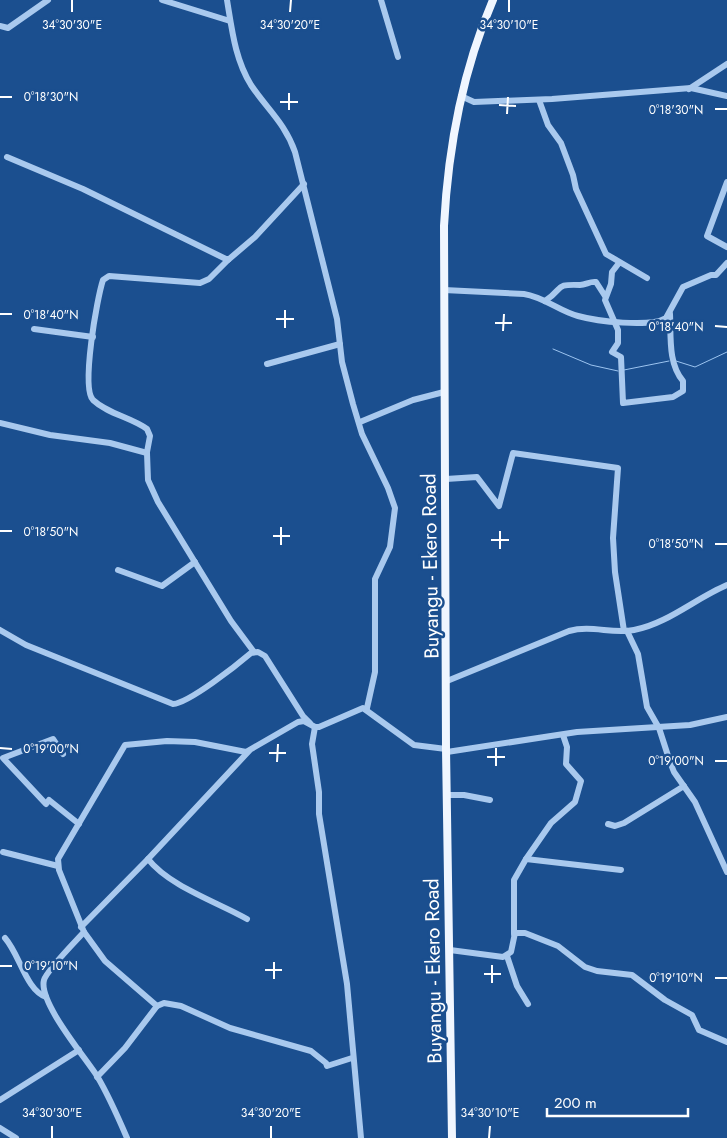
<svg xmlns="http://www.w3.org/2000/svg" width="727" height="1138" font-family="Jost,sans-serif">
<style>
.lines{fill:none;stroke-linecap:round;stroke-linejoin:round}
.stream{stroke:#9cc4f0;stroke-width:1}
.minor{stroke:#a9c9ee;stroke-width:6}
.major{stroke:#f0f6ff;stroke-width:8}
.ticks{fill:none;stroke:#fff;stroke-width:2}
.labels{text-anchor:middle;stroke-width:5;stroke-linejoin:round;paint-order:stroke}
.street-label{font-size:20px;fill:#fff;stroke:#1b4f8f}
.ticks-label{font-size:12px;text-anchor:middle;fill:#fff;stroke:#1b4f8f;stroke-width:5;stroke-linejoin:round;paint-order:stroke}
</style>
<rect width="100%" height="100%" fill="#1b4f8f"/>
<g class="lines">
<!-- stream -->
<g class="stream">
<path d="M553,349L591,365L618,371"/>
<path d="M676,361L695,367L727,352"/>
<path d="M624,370L669,361"/>
</g>
<!-- minor -->
<g class="minor">
<path d="M162,0L230,21"/>
<path d="M227,0C232,30 235,59 251,85C267,109 285,123 295,152L337,319L342,362L353,404L362,434L388,488L395,508L390,547L375,579V672L367,708"/>
<path d="M381,0L398,57"/>
<path d="M0,26L8,28L48,0"/>
<path d="M689,89L727,64"/>
<path d="M461,96L474,102L552,99L691,88L727,96"/>
<path d="M539,100L548,125L561,143L573,175L576,189L606,254L647,278"/>
<path d="M7,157L83,189L228,260L255,237L304,184"/>
<path d="M727,182L707,236L727,247"/>
<path d="M619,263L612,272L611,284L605,300L618,330V343L612,352L621,357L623,403L673,397L683,391V381C668,364 671,336 670,314"/>
<path d="M444,290L524,294C544,297 559,311 578,316C596,321 650,328 666,318L683,287L711,275H716L727,263"/>
<path d="M545,301C565,288 553,284 580,285C586,285 590,281 596,282L605,296"/>
<path d="M34,329L93,337"/>
<path d="M267,364L340,344"/>
<path d="M360,422L413,400L444,392"/>
<path d="M0,423L50,435L110,443L147,453L148,480L158,502L231,621L254,652"/>
<path d="M147,452L150,436L147,429C130,417 108,414 93,400C81,388 97,298 103,280L109,276L200,283L209,279L228,260"/>
<path d="M446,479L477,477L499,506L513,453L618,468L613,538L615,572L624,631"/>
<path d="M118,570L162,586L195,562"/>
<path d="M0,630L26,645L173,704C189,703 237,665 251,653L258,652L265,656L303,716L310,723"/>
<path d="M627,631L638,654L647,707L659,728L670,762L674,772L695,802L727,872"/>
<path d="M447,681L569,631C591,625 612,634 634,630C667,624 696,598 727,585"/>
<path d="M315,727L312,744L319,792V814L347,984L361,1138"/>
<path d="M447,752L577,732L690,725L727,717"/>
<path d="M63,754L53,739L3,758L46,804L49,800L79,824"/>
<path d="M447,795H464L490,800"/>
<path d="M608,824L615,826L624,823L684,786"/>
<path d="M3,852L58,866"/>
<path d="M148,859L249,751"/>
<path d="M526,859L551,823L575,802L581,781L566,764L567,747L563,735"/>
<path d="M81,927L148,859C169,886 217,902 247,919"/>
<path d="M84,932L105,961L157,1006L164,1003L181,1006L230,1028L311,1051L326,1063L327,1066L352,1058"/>
<path d="M514,934V880L526,859L621,870"/>
<path d="M5,938C20,955 26,990 46,997"/>
<path d="M450,950L503,957L511,952L515,933H525L558,946L585,967L597,971L632,975L665,1000L692,1015L699,1030L727,1042"/>
<path d="M507,956L517,986L528,1004"/>
<path d="M97,1077L125,1048L157,1006"/>
<path d="M0,1100L79,1050"/>
<path d="M0,1128L16,1138"/>
<path d="M127,1138C118,1117 109,1096 97,1076C85,1057 38,1002 44,980C47,970 75,942 84,932L59,870L58,859L125,745L167,741L195,742L246,752L298,722L304,721L315,727H319L363,708L414,745L446,749"/>
</g>
<!-- major -->
<path class="major" d="M452,1138L446,749L444,226C448,148 462,72 493,0"/>
</g>
<!-- ticks -->
<path class="ticks" d="M72,12V0M290,12L291,0M509,12V0M0,97H12M280,102H298M499,105L516,106M715,109H727M289,110V93M507,114L508,97M0,314H12M276,319H294M495,323H512M715,326L727,327M285,328V310M503,331L504,314M0,531H12M273,536H290M491,540H509M715,544H727M281,545V527M500,549V531M0,748L12,749M269,753H286M487,757H505M715,761H727M277,762L278,744M496,766V748M0,966H12M265,970H282M484,974H501M715,978H727M274,979V962M492,983V965M52,1138V1126M271,1138V1126M489,1138L490,1126"/>
<g class="labels">
<!-- street labels -->
<g class="street-label">
<text transform="translate(430 566) rotate(-91)" y="7">Buyangu - Ekero Road</text>
<text transform="translate(433 971) rotate(-91)" y="7">Buyangu - Ekero Road</text>
</g>
</g>
<g class="ticks-label">
<text x="72" y="29">34°30'30"E</text>
<text x="290" y="29">34°30'20"E</text>
<text x="509" y="29">34°30'10"E</text>
<text x="51" y="101">0°18'30"N</text>
<text x="676" y="114">0°18'30"N</text>
<text x="51" y="319">0°18'40"N</text>
<text x="676" y="331">0°18'40"N</text>
<text x="51" y="536">0°18'50"N</text>
<text x="676" y="548">0°18'50"N</text>
<text x="51" y="753">0°19'00"N</text>
<text x="676" y="765">0°19'00"N</text>
<text x="51" y="970">0°19'10"N</text>
<text x="676" y="982">0°19'10"N</text>
<text x="52" y="1117">34°30'30"E</text>
<text x="271" y="1117">34°30'20"E</text>
<text x="490" y="1117">34°30'10"E</text>
</g>
<!-- scale -->
<path d="M547 1108v8h141v-8" fill="none" stroke="#ffffff" stroke-width="2.5"/>
<text x="554" y="1108" font-size="15" fill="#ffffff" stroke="#1b4f8f" stroke-width="4" paint-order="stroke">200 m</text>
</svg>
